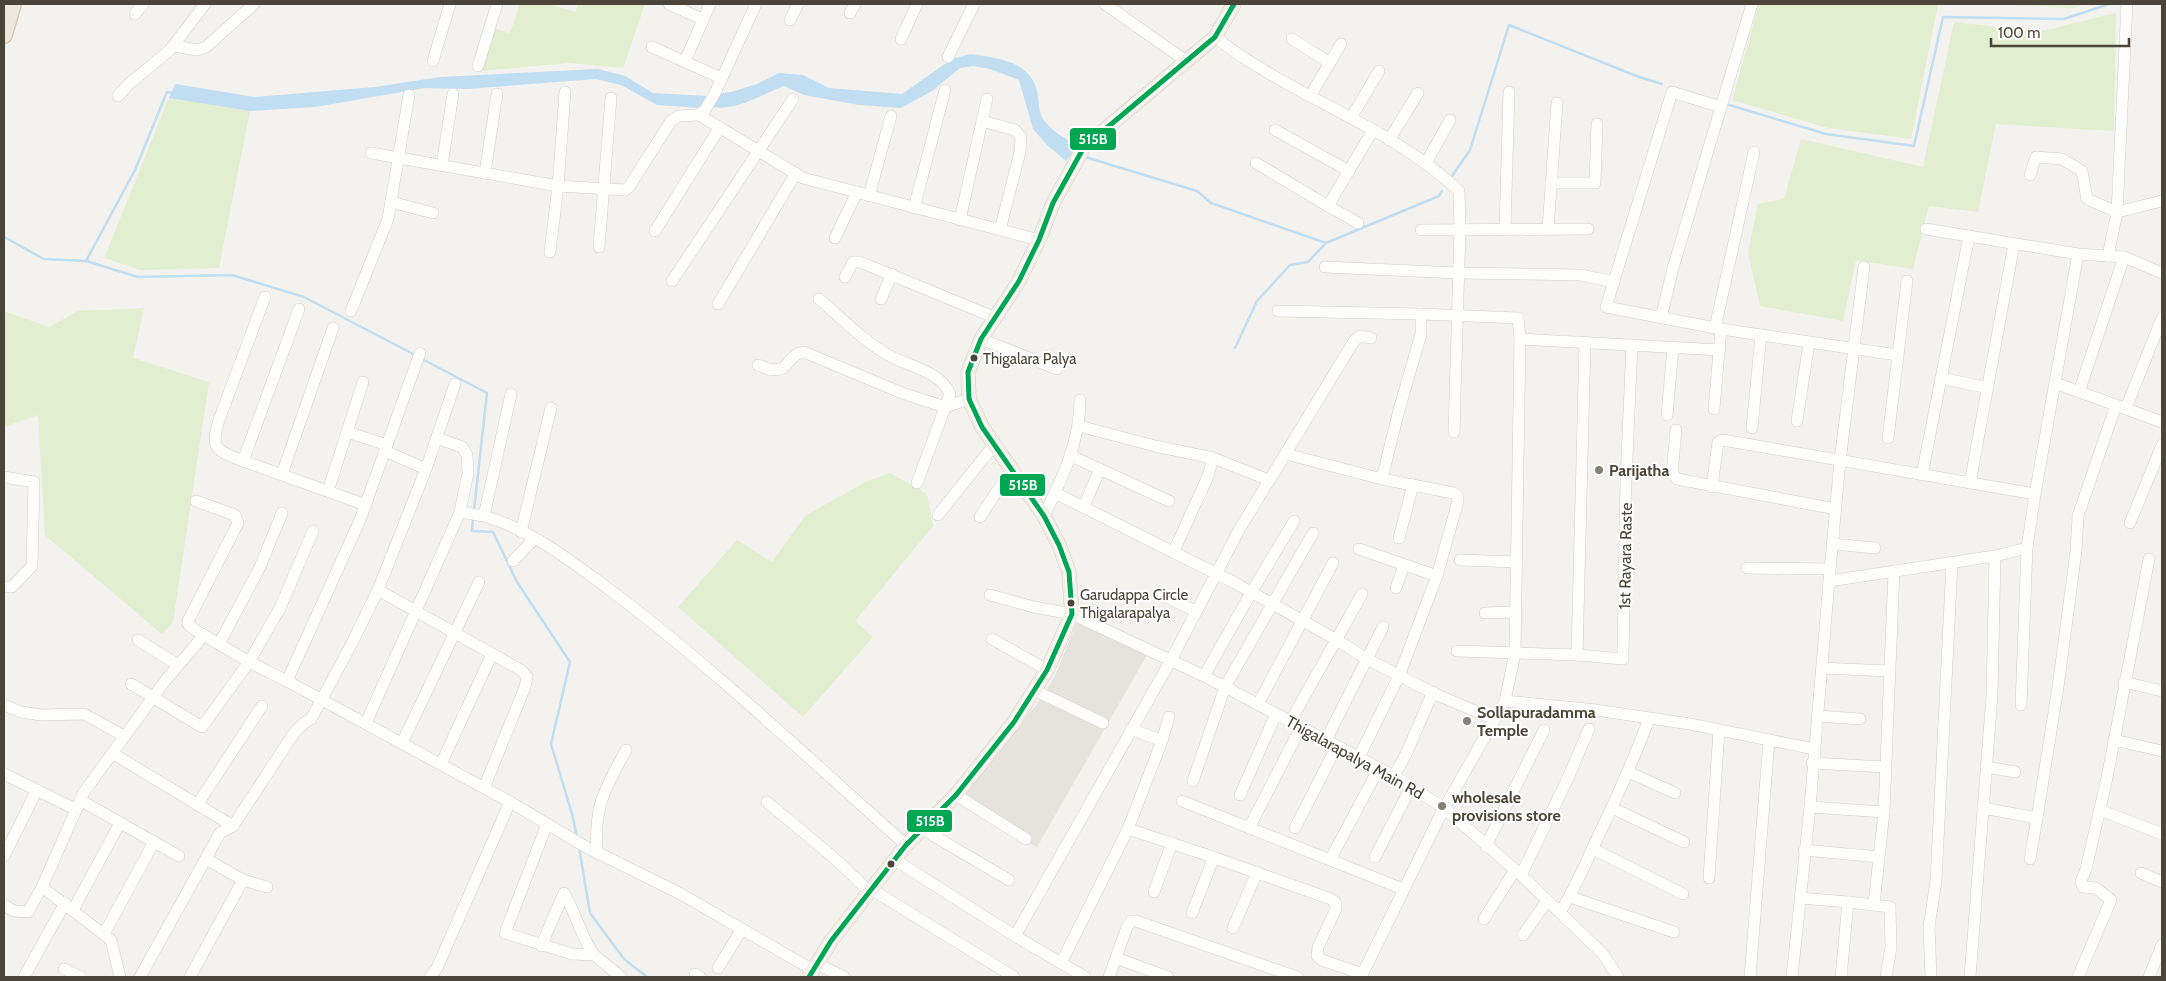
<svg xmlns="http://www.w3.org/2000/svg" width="2166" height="981" font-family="Cabin,sans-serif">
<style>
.industrial{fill:#e6e2de}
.green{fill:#e1eecf}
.water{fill:#c0ddf1}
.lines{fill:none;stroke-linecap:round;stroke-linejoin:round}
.stream{stroke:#c0ddf1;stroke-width:2.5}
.minor-casing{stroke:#d2d0cb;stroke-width:12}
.major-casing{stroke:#d6cebb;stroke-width:15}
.highway-casing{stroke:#ccbfa9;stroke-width:18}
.minor{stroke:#fdfdfc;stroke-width:11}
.major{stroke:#f2efe6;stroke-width:14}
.highway{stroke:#ede8db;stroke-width:16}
.bus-1-casing{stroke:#fff;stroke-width:9}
.bus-1{stroke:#00a651;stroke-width:5}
.bus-dot{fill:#4b4439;stroke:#fff;stroke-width:2}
.poi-dot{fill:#868178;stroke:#fff;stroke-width:2}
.labels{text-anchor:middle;stroke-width:4;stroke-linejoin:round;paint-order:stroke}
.bus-label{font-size:15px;fill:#4b4439;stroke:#fff;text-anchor:start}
.poi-label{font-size:16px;font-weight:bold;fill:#4b4439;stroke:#fff;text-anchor:start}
.street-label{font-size:16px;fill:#4b4439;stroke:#fff}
.line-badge{stroke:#fff;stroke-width:2}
.badge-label{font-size:14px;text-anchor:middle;font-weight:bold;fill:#fff}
</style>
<rect width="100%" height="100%" fill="#f4f2ee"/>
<!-- industrial -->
<path class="industrial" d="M1077,622L1147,655L1037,847L958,804L1040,700L1055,676Z"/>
<!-- green -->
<g class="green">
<path d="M520,4H548L575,12L578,4H645L623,68L570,63L479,71L493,28L510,33Z"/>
<path d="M1759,4H1938L1911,139L1828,128L1732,100Z"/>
<path d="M1996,4H2086L2073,8Z"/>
<path d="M2116,13L2114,131L1996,124L1978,212L1929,206L1913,269L1856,260L1843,321L1760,306L1748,253L1758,204L1784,199L1801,139L1923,167L1954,22L2038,32Z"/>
<path d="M169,98L250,111L219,268L140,270L104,258Z"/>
<path d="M144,308L133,358L209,382L173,622L162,634L45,535L38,415L4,427V311L49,327L78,311Z"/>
<path d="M890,473L927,494L933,526L855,621L873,637L803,717L678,607L737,540L772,562L805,516L865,482Z"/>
</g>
<!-- water -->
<g class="water">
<path d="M971,54C995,58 1025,60 1035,85C1040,96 1037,109 1043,119C1051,131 1065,138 1077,146L1066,161L1047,145L1033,129L1019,80L990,69L973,66L960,68L932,91L901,108L859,105L804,95L784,86C761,95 736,111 712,107L717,94L731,92L757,84L779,73L803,75L829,88L902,94L952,59Z"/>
<path d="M598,69L625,76L653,93L707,96L701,108L657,105L621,85L596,79L467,89L425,88L315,107L250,111L169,98L175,84L255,97L375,87L440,77Z"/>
</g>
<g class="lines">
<!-- stream -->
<g class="stream">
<path d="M1726,104L1826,134L1914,146L1943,17L2064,19L2109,4"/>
<path d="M1085,157L1197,191L1211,203L1326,243"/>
<path d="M1452,176L1470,150L1509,25L1639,77L1662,84"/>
<path d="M4,237L44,259L86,261L135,170L167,92L174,93"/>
<path d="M86,261L138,277L232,275L304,297L415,355"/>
<path d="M1235,348L1257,301L1290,265L1308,262L1326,243L1439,196L1442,191"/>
<path d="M422,359L487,393L474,510"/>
<path d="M473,518L472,531L493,532L517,582L570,662L551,744L572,814L577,837"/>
<path d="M579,847L590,913L624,959L647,977"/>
</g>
<defs>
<g id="minor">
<path d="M669,4L702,19"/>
<path d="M1105,4L1186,61"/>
<path d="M850,13L855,4"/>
<path d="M135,14L143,4"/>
<path d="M790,20L798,4"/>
<path d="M1215,37C1226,45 1237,54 1249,61C1318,106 1398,133 1459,191L1460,229L1454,432"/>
<path d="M901,39L917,4"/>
<path d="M1292,39L1330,63"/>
<path d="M174,46L197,50L206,47L254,4"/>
<path d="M652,47L721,78"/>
<path d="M948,57L974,4"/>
<path d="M433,61L450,4"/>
<path d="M685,61L710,4"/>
<path d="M478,66L497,4"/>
<path d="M118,96L129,84L170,50L205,4"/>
<path d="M1310,96L1341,44"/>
<path d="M1721,107L1752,4"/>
<path d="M699,115L705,110L715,93L756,4"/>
<path d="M1351,118L1379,71"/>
<path d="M982,121L1015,130L1021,137L1020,152L1000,230"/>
<path d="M1275,130L1349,171"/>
<path d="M1389,140L1418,93"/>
<path d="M371,153L558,186L625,190L629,187L671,121L679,116L699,115L803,178L1039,240"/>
<path d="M1256,163L1328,206"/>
<path d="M1426,163L1450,120"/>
<path d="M442,165L453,94"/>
<path d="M485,173L497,94"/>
<path d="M2030,175L2036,157L2062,159L2082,171L2087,199L2117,212L2162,201"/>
<path d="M1551,183H1595L1597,124"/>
<path d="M869,196L891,116"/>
<path d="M391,202L433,213"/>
<path d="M914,208L945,90"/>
<path d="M960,220L987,99"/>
<path d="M1358,223L1328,206L1373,130"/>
<path d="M1505,228L1509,92"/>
<path d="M1548,229L1557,103"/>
<path d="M1926,229L2078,254L2124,257L2162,273"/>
<path d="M1421,230L1588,229"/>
<path d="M655,231L720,127"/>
<path d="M835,238L857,192"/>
<path d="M599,247L611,98"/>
<path d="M550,252L558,186L565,92"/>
<path d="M2108,256L2117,212L2127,4"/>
<path d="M1325,267L1458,273L1581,275L1614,282"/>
<path d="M845,277L853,262H860L996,318"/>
<path d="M672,281L793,99"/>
<path d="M265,297L219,420C210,450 216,450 243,461L366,505"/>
<path d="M819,299C843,319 864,342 892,357C912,367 941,372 950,394L917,483"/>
<path d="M881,299L892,274"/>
<path d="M718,304L796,173"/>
<path d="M351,311L388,219L409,95"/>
<path d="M1278,311L1421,314"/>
<path d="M1661,318L1673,268L1721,107L1672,92L1606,307L1721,329"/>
<path d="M1715,328L1754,152"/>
<path d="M981,339L1057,369"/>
<path d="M758,365L771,370L782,369C791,362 791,354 804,352L902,393L945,407L969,399"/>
<path d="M1941,378L1988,388"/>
<path d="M2055,383L2162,422"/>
<path d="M455,384L426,469L378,590L521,670L527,677L525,687L484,788"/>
<path d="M2079,392L2124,257"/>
<path d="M511,394L484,516C532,530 571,561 610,590C714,668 809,759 906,845"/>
<path d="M2126,408L2162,318"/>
<path d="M1714,409L1721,329L1897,355"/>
<path d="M1667,415L1673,348"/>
<path d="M1797,421L1809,343"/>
<path d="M1079,426L1155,446L1213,458L1269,480"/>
<path d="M1752,428L1761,335"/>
<path d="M1676,430L1672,473L1677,479L1836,509"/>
<path d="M347,432L387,445"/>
<path d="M1888,438L1907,281"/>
<path d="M385,451L426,469"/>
<path d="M1286,454L1382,479L1399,410L1421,334V314L1518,318L1520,339L1720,350"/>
<path d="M1071,456L1169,501"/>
<path d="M243,461L299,309"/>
<path d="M282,474L333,328"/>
<path d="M1922,475L1969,236"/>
<path d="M4,477L34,482L32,566L12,587H4"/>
<path d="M1970,483L2014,244"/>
<path d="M1712,487L1718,442L1723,440L2035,494L2027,548L1995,556"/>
<path d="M328,491L363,382"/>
<path d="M1055,493L1235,583L1337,640L1365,658L1435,694L1494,719"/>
<path d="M2035,494L2078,254"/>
<path d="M196,501L235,515L238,523L188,621V624L195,630L249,662L287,681L510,802L586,847L679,893L813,970"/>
<path d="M1084,506L1100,469"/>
<path d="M460,512L484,516"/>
<path d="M938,515L994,445"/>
<path d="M1044,516C1062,479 1080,442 1080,400"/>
<path d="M980,517L1011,470"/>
<path d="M2130,523L2162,445"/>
<path d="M521,532L551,408"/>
<path d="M1399,538L1413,485"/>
<path d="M1833,544L1875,548"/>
<path d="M1359,549L1437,576"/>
<path d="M1174,551L1208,476L1213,458"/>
<path d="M1460,560L1516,562"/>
<path d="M513,561L535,538"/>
<path d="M1747,568L1830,569"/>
<path d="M1829,581L1840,461L1864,267"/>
<path d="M1396,588L1404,565"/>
<path d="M1161,594L1195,611"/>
<path d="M990,595L1034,607L1072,614L1204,676L1394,776L1444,808L1521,875L1603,954L1618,977"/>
<path d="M1485,613L1515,612"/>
<path d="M992,639L1047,670"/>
<path d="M138,640L178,665"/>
<path d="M219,644L260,567L282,513"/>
<path d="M1457,651L1577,655L1623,659L1626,479L1632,345"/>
<path d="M1577,655L1585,342"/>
<path d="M1822,668L1889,671"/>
<path d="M1204,676L1251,593L1294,521"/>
<path d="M287,681L360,520L420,353"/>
<path d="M2124,682L2162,691"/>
<path d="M131,684L202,727L249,662L280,608L313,531"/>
<path d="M1034,690L1103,723"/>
<path d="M1505,701L1596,710L1690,724L1814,749"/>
<path d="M1258,704L1333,563"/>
<path d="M4,705L21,712L41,715L84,714L124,736"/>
<path d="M2021,705L2027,548"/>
<path d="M1817,716L1860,719"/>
<path d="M1290,722L1362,594"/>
<path d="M366,723L460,512L468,473L467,455L462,447L437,438"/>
<path d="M1326,740L1383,627"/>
<path d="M2114,740L2162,751"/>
<path d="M1162,741L1169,717"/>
<path d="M402,743L479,582"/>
<path d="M112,753L233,826"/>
<path d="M1359,757L1399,676L1437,576L1458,501L1457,495L1453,493L1382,479"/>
<path d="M1812,763L1885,767"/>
<path d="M441,764L492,654"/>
<path d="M1986,767L2015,772"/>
<path d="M1628,772L1675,793"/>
<path d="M4,774L75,809"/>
<path d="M1394,776L1406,754L1433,692"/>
<path d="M1193,781L1225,687L1313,533"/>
<path d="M956,795L1026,839"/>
<path d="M1240,795L1276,714"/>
<path d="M80,800L154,842L104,934"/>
<path d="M1182,801L1403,889"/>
<path d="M767,802L833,857L869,891"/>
<path d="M197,805L262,706"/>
<path d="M1810,807L1884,812"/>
<path d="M1612,808L1684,842"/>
<path d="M1983,808L2037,818L2058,687L2076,551L2078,516L2116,405"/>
<path d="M2100,810L2162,834"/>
<path d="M547,824L505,933L572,954L594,955L621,977"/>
<path d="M1249,828L1301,727"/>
<path d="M1295,828L1337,746"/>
<path d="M922,829L1009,880"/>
<path d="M1128,829L1162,741L1131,729"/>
<path d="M154,842L179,856"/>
<path d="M1486,846L1544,730"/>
<path d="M1593,849L1683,894"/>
<path d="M1804,850L1879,857"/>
<path d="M597,853C594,805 604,791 626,750"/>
<path d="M4,856L37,790"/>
<path d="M1375,857L1411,787"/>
<path d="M2030,859L2037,818"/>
<path d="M895,860L1015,936L1085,977"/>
<path d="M1330,860L1379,768"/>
<path d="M2141,873L2162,882"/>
<path d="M1521,875L1568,778L1589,729"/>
<path d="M1709,878L1719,730"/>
<path d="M243,880L267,887"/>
<path d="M871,889L1014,977"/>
<path d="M1154,892L1172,843"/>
<path d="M1570,897L1674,932"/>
<path d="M1800,898L1848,902"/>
<path d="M1874,904L1884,812L1894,571"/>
<path d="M4,905L14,911L28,912L42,887"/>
<path d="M73,910L120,823"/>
<path d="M1560,912C1574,891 1584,867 1595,843C1615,802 1633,761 1649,719"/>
<path d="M1192,913L1214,857"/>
<path d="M1484,919L1515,870"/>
<path d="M1233,928L1257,872"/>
<path d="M1523,935L1547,901"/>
<path d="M1015,936L1171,660L1239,530L1354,341L1360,336L1371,338"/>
<path d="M541,946L564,893C576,914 581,936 594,955"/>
<path d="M1116,958L1168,977"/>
<path d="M1061,963L1128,829L1204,854L1331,899L1336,903V909L1318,947L1317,956L1322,960L1362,974"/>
<path d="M817,964L844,977"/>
<path d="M718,968L742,929"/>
<path d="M64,969L80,977"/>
<path d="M695,974L700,977"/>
<path d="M24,977L65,903"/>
<path d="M120,977L111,940L42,887L84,792L165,681L204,635"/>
<path d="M140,977L220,833L233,826L294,733L304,723L311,719L350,647L378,590"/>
<path d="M190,977L243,880L206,859"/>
<path d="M430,977L437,968L510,802"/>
<path d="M1109,977L1127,927L1131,921H1136L1297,977"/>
<path d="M1361,977L1440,816L1505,701L1515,653L1520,339"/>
<path d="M1750,977L1769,740"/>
<path d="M1792,977L1810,807L1829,581L1995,556L1992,695L1970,977"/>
<path d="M1841,977L1848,902L1890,907L1891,947L1886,977"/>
<path d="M1931,977L1929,927L1936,881L1952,563"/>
<path d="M2078,977L2111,900L2096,888L2083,887L2081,881L2086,869L2107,778L2149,559"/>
<path d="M2149,977L2162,945"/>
</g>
<path id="major" d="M809,977L831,941L906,845L956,795L1014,722L1047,670L1072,614L1069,572L1059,545L1044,516L982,427L969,399L968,372L981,339L1019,281L1039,240L1053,203L1084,147L1215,37L1234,4"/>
<path id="highway" d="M4,35L13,4"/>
</defs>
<!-- minor casing -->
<use href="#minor" class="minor-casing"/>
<!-- major casing -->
<use href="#major" class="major-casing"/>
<!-- highway casing -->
<use href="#highway" class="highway-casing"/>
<!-- minor -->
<use href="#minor" class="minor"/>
<!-- major -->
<use href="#major" class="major"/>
<!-- highway -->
<use href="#highway" class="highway"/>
<defs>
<path id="bus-1" d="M809,977L831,941L906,845L956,795L1014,722L1047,670L1072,614L1069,572L1059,545L1044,516L982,427L969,399L968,372L981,339L1019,281L1039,240L1053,203L1084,147L1215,37L1234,4"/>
</defs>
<!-- bus-1 casing -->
<use href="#bus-1" class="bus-1-casing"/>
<!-- bus-1 -->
<use href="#bus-1" class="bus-1"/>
</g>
<!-- markers -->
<g class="bus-dot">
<circle cx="974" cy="358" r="4.5"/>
<circle cx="1071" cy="603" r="4.5"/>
<circle cx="891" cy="864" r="4.5"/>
</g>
<g class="poi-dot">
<circle cx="1599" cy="470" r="5"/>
<circle cx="1467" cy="721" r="5"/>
<circle cx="1442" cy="806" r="5"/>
</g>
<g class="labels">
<!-- bus labels -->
<g class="bus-label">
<text x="983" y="364">Thigalara Palya</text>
<text x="1080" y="600">Garudappa Circle<tspan x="1080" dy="18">Thigalarapalya</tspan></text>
</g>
<!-- poi labels -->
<g class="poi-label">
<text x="1609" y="476">Parijatha</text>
<text x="1477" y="718">Sollapuradamma<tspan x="1477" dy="18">Temple</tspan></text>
<text x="1452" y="803">wholesale<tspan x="1452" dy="18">provisions store</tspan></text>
</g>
<!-- street labels -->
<g class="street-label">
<text transform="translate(1625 556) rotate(-89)" y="6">1st Rayara Raste</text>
<text transform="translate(1355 757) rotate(29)" y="6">Thigalarapalya Main Rd</text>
</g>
</g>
<g class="line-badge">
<rect x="1069" y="127" width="48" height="24" rx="5" fill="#00a651"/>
<rect x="999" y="473" width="47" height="24" rx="5" fill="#00a651"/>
<rect x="906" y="809" width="47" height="24" rx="5" fill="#00a651"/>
</g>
<g class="badge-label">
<text x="1093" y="144">515B</text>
<text x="1023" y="490">515B</text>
<text x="930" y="826">515B</text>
</g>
<!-- border -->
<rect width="2166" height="981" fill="none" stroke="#4b4439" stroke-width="10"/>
<!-- scale -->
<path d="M1991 38v8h138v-8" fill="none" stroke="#4b4439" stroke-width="2.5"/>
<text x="1998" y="38" font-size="15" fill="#4b4439" stroke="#ffffff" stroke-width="4" paint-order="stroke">100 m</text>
</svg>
